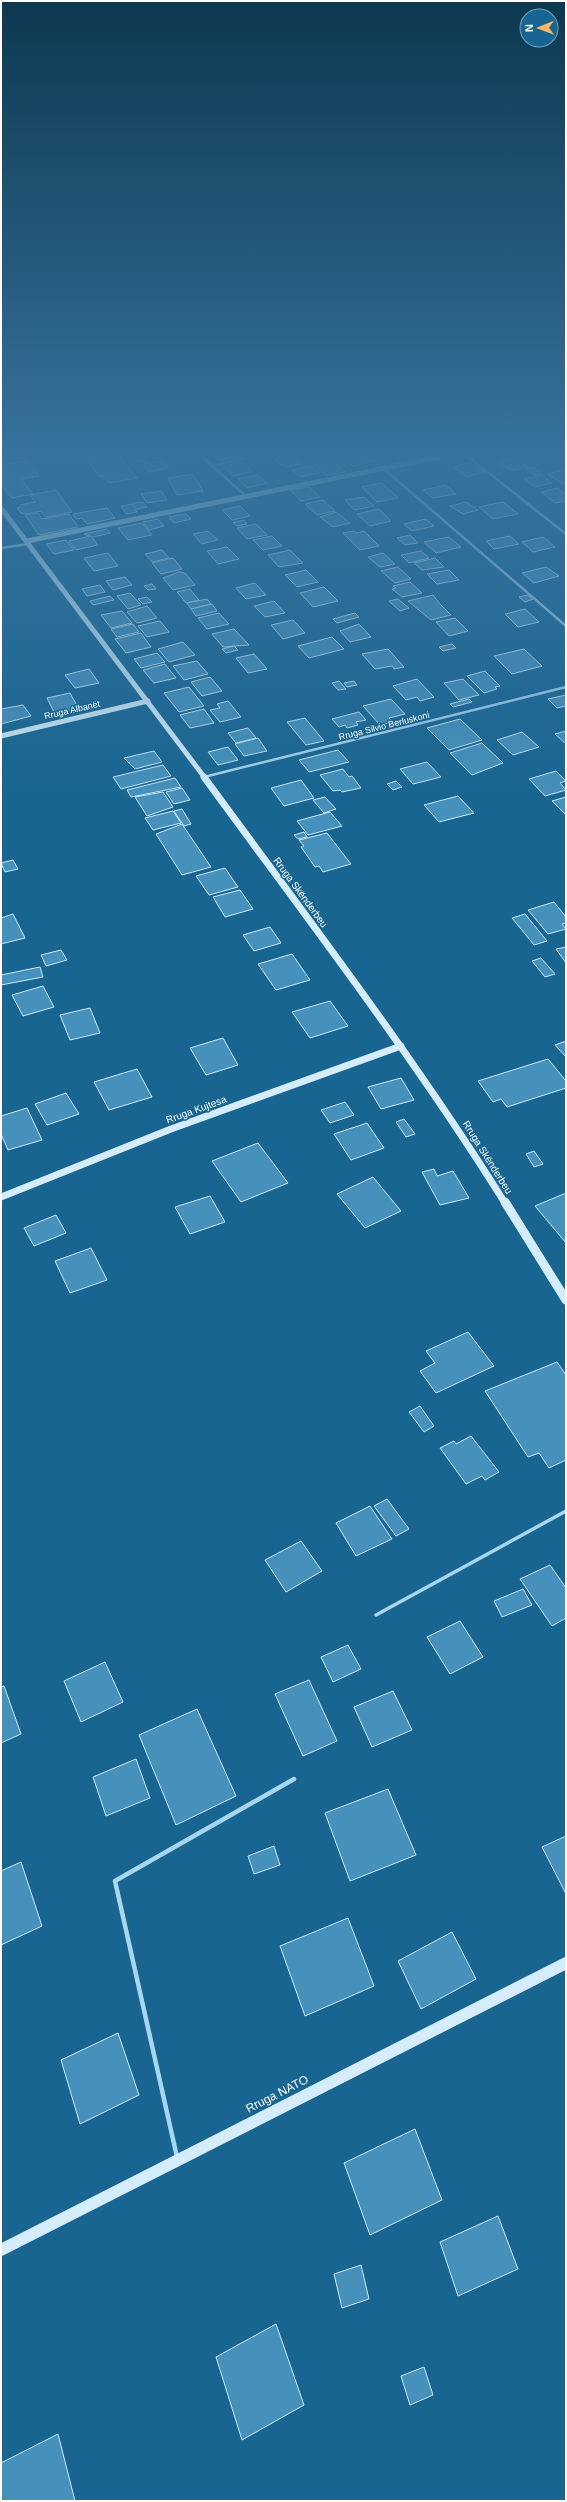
<svg xmlns="http://www.w3.org/2000/svg" width="567" height="2502" font-family="Helvetica,sans-serif">
<style>
.building{fill:#4591bb;stroke:#cdebfb}
.lines{fill:none;stroke-linecap:round;stroke-linejoin:round}
.lane-far1{stroke:#a7d6f0;stroke-width:3.5}
.lane{stroke:#a7d6f0;stroke-width:4.5}
.street{stroke:#a7d6f0;stroke-width:2.5}
.secondary-far3{stroke:#d5edfb;stroke-width:5}
.secondary-far2{stroke:#d5edfb;stroke-width:7}
.secondary-far1{stroke:#d5edfb;stroke-width:9}
.secondary{stroke:#d5edfb;stroke-width:12}
.labels{text-anchor:middle;stroke-width:3;stroke-linejoin:round;paint-order:stroke}
.far-street-label{font-size:9px;fill:#fff;stroke:#186591}
.street-label{font-size:10px;fill:#fff;stroke:#186591}
.near-street-label{font-size:12px;fill:#fff;stroke:#186591}
</style>
<rect width="100%" height="100%" fill="#186591"/>
<!-- building -->
<g class="building">
<path d="M88,455H119L137,478L109,483L103,476H99L88,461H92Z"/>
<path d="M134,455H154L144,457L146,461L138,462Z"/>
<path d="M213,455H234L236,457L219,461Z"/>
<path d="M292,455L301,464L288,467L281,465L272,456Z"/>
<path d="M358,455H372L378,460L353,466L343,459Z"/>
<path d="M515,458L528,467L512,471L499,462Z"/>
<path d="M5,460L8,464L26,461L39,476L21,479L33,494L12,498L1,485V461Z"/>
<path d="M163,461L169,468L149,472L143,464Z"/>
<path d="M332,461L345,472L327,476L314,465Z"/>
<path d="M243,462L252,472L233,476L224,466Z"/>
<path d="M470,462L485,472L467,477L453,467Z"/>
<path d="M311,466L319,473L300,477L292,470Z"/>
<path d="M533,467L542,474L534,475L526,469Z"/>
<path d="M566,469V484H563L547,474Z"/>
<path d="M193,474L203,491L177,495L168,478Z"/>
<path d="M258,475L267,483L247,488L238,479Z"/>
<path d="M542,475L552,483L535,487L524,479Z"/>
<path d="M382,483L398,498L377,502L362,487Z"/>
<path d="M446,485L456,494L433,498L423,490Z"/>
<path d="M309,487L320,497L301,501L290,490Z"/>
<path d="M558,488L566,495V501L555,503L541,492Z"/>
<path d="M56,490L72,512L46,517L41,511L26,514L21,513L17,508L21,507L20,505L35,502L30,495Z"/>
<path d="M161,491L167,500L147,503L141,494Z"/>
<path d="M364,497L374,506L354,510L345,500Z"/>
<path d="M323,500L335,511L317,515L305,504Z"/>
<path d="M143,502L147,507L137,509L133,503Z"/>
<path d="M466,502L478,510L463,514L450,506Z"/>
<path d="M503,502L518,514L493,519L479,507Z"/>
<path d="M132,504L137,512L126,514L121,506Z"/>
<path d="M240,506L250,516L232,520L222,510Z"/>
<path d="M107,508L115,518L87,524L82,518L76,519L73,514Z"/>
<path d="M379,509L391,521L370,526L357,514Z"/>
<path d="M336,512L350,523L333,527L320,517Z"/>
<path d="M38,513L42,519L69,514L78,527L39,535L25,515Z"/>
<path d="M186,514L191,519L174,523L169,517Z"/>
<path d="M158,519L164,526L149,530L143,522Z"/>
<path d="M426,519L434,526L412,531L404,524Z"/>
<path d="M244,520L247,524L237,526L233,523Z"/>
<path d="M142,523L152,535L128,540L118,528Z"/>
<path d="M256,524L267,535L247,539L237,528Z"/>
<path d="M107,529L110,533L93,537L84,534Z"/>
<path d="M208,531L218,540L202,544L193,534Z"/>
<path d="M354,531L357,533L364,531L379,546L360,550L343,533Z"/>
<path d="M410,535L418,543L405,545L397,538Z"/>
<path d="M91,536L98,545L76,550L69,541Z"/>
<path d="M272,536L282,546L263,550L253,540Z"/>
<path d="M510,536L519,544L494,549L486,541Z"/>
<path d="M449,537L461,547L436,553L424,542Z"/>
<path d="M543,537L555,547L533,552L522,542Z"/>
<path d="M66,540L74,550L54,554L46,544Z"/>
<path d="M227,547L239,559L218,564L207,551Z"/>
<path d="M162,550L169,558L152,562L145,554Z"/>
<path d="M290,550L303,563L279,567L268,555Z"/>
<path d="M421,551L429,558L409,563L401,555Z"/>
<path d="M108,553L118,566L94,571L84,558Z"/>
<path d="M383,553L395,564L380,567L368,557Z"/>
<path d="M173,558L182,569L161,574L152,563Z"/>
<path d="M435,558L444,567L422,570L414,563Z"/>
<path d="M398,567L411,579L395,583L381,571Z"/>
<path d="M546,567L559,576L534,583L522,573Z"/>
<path d="M306,570L318,582L297,587L285,575Z"/>
<path d="M449,570L459,580L437,584L427,574Z"/>
<path d="M179,572L185,573L195,585L173,590L163,578Z"/>
<path d="M125,577L132,585L113,590L106,581Z"/>
<path d="M410,582L422,593L402,597L392,589L396,588L393,586Z"/>
<path d="M255,583L266,595L246,599L236,588Z"/>
<path d="M152,584L156,589L148,590L144,586Z"/>
<path d="M100,585L105,592L87,596L82,589Z"/>
<path d="M324,587L338,601L313,607L300,593Z"/>
<path d="M190,589L199,600L186,603L177,592Z"/>
<path d="M130,593L141,605L128,609L117,596Z"/>
<path d="M433,595L440,604L451,615L431,620L408,601Z"/>
<path d="M527,595L533,599L525,602L519,597Z"/>
<path d="M110,596L114,600L93,605L90,601Z"/>
<path d="M147,597L152,602L143,604L138,599Z"/>
<path d="M207,599L211,604L191,609L187,603Z"/>
<path d="M398,599L409,608L400,611L389,601Z"/>
<path d="M274,601L285,613L265,617L254,606Z"/>
<path d="M212,604L217,611L196,616L191,609Z"/>
<path d="M147,606L157,618L137,623L127,612Z"/>
<path d="M525,609L539,622L518,627L505,614Z"/>
<path d="M122,611L132,623L111,628L101,615Z"/>
<path d="M219,613L229,624L207,629L198,618Z"/>
<path d="M355,613L359,617L337,623L333,619Z"/>
<path d="M455,618L468,631L449,636L436,622Z"/>
<path d="M293,620L305,633L283,639L271,625Z"/>
<path d="M160,621L169,632L147,637L138,626Z"/>
<path d="M133,624L139,632L117,637L111,629Z"/>
<path d="M359,624L371,637L350,642L340,631Z"/>
<path d="M234,629L249,645L223,647L212,634Z"/>
<path d="M141,633L151,647L126,653L115,639Z"/>
<path d="M332,637L344,649L309,658L298,646Z"/>
<path d="M183,642L195,655L169,662L158,649Z"/>
<path d="M452,644L456,648L443,651L439,647Z"/>
<path d="M234,646L238,650L226,653L222,649Z"/>
<path d="M388,649L404,667L394,669L392,666L375,669L362,654Z"/>
<path d="M524,649L542,666L512,674L494,656Z"/>
<path d="M157,653L165,662L141,668L134,659Z"/>
<path d="M254,654L267,669L248,673L236,658Z"/>
<path d="M197,661L208,674L184,680L173,666Z"/>
<path d="M165,664L176,678L154,683L143,670Z"/>
<path d="M89,669L99,683L75,688L65,675Z"/>
<path d="M485,671L500,686L495,687L497,689L484,693L467,676Z"/>
<path d="M210,677L222,691L202,696L191,682Z"/>
<path d="M417,679L434,697L420,701L417,697L406,700L393,686Z"/>
<path d="M463,679L479,695L459,700L444,683Z"/>
<path d="M339,681L346,689L338,690L332,683Z"/>
<path d="M354,681L357,685L347,687L344,683Z"/>
<path d="M189,687L204,706L179,712L164,693Z"/>
<path d="M70,693L80,711L56,716L47,698Z"/>
<path d="M566,695V706L557,708L548,699Z"/>
<path d="M391,699L405,714L389,718L393,722L380,725L363,706Z"/>
<path d="M469,699L472,702L453,707L450,704Z"/>
<path d="M228,701L241,717L220,722L210,710L220,708L217,704Z"/>
<path d="M23,705L31,716L1,724V709Z"/>
<path d="M204,709L214,723L190,728L180,715Z"/>
<path d="M359,712L366,720L356,722L358,725L347,728L345,725L339,727L332,719Z"/>
<path d="M305,718L324,741L306,745L287,722Z"/>
<path d="M460,719L482,740L449,750L427,728Z"/>
<path d="M248,728L256,738L236,743L228,733Z"/>
<path d="M566,731V744L555,734Z"/>
<path d="M522,732L539,747L513,755L497,740Z"/>
<path d="M258,738L267,751L244,756L235,744Z"/>
<path d="M482,743L503,763L472,775L450,753Z"/>
<path d="M228,747L238,760L218,765L208,752Z"/>
<path d="M338,750L349,762L309,772L299,760Z"/>
<path d="M154,751L162,762L135,769L124,758Z"/>
<path d="M427,762L441,777L413,784L400,769Z"/>
<path d="M163,765L171,776L121,789L113,777Z"/>
<path d="M343,769L349,777L352,776L361,788L342,792L340,790L333,791L320,775Z"/>
<path d="M556,771L566,781L560,783L566,790L545,796L529,779Z"/>
<path d="M175,778L181,787L131,797L127,790Z"/>
<path d="M301,780L314,798L284,806L271,788Z"/>
<path d="M396,781L402,787L393,790L387,784Z"/>
<path d="M182,788L190,800L174,804L166,792Z"/>
<path d="M163,792L173,807L147,816L135,797Z"/>
<path d="M458,796L474,813L439,822L424,805Z"/>
<path d="M325,797L336,809L324,813L313,800Z"/>
<path d="M566,797V815L552,801Z"/>
<path d="M182,809L191,824L184,826L174,811Z"/>
<path d="M173,811L181,823L153,830L145,818Z"/>
<path d="M330,812L342,826L308,835L297,821Z"/>
<path d="M182,824L211,867L182,875L156,834Z"/>
<path d="M304,832L307,837L298,839L294,835Z"/>
<path d="M327,833L351,864L323,872L319,866L315,867L301,847L304,846L299,840Z"/>
<path d="M13,860L18,869L5,872L1,863Z"/>
<path d="M225,868L238,887L209,895L196,876Z"/>
<path d="M240,890L253,909L225,917L213,897Z"/>
<path d="M554,902L566,917V923L562,924L566,929L548,934L528,910Z"/>
<path d="M13,914L25,938L1,944V918Z"/>
<path d="M525,914L547,941L534,945L512,918Z"/>
<path d="M270,927L281,943L254,951L243,935Z"/>
<path d="M566,947V963L556,949Z"/>
<path d="M61,950L67,960L46,966L41,955Z"/>
<path d="M292,954L310,980L276,990L258,964Z"/>
<path d="M541,958L555,974L545,977L532,961Z"/>
<path d="M40,967L43,977L1,985V975Z"/>
<path d="M43,986L54,1007L23,1016L12,995Z"/>
<path d="M330,1001L348,1026L310,1038L292,1012Z"/>
<path d="M90,1008L100,1033L70,1040L60,1015Z"/>
<path d="M223,1038L238,1065L206,1075L190,1048Z"/>
<path d="M566,1041V1057L555,1045Z"/>
<path d="M548,1059L566,1081V1088L507,1107L501,1099L493,1102L478,1081Z"/>
<path d="M137,1069L152,1097L109,1110L94,1082Z"/>
<path d="M401,1078L414,1100L381,1109L368,1087Z"/>
<path d="M66,1093L79,1114L47,1125L35,1104Z"/>
<path d="M345,1102L354,1115L330,1123L321,1110Z"/>
<path d="M27,1108L42,1140L8,1150L1,1134V1116Z"/>
<path d="M404,1119L415,1134L406,1137L396,1122Z"/>
<path d="M367,1123L384,1148L351,1160L334,1134Z"/>
<path d="M258,1143L288,1183L241,1202L212,1161Z"/>
<path d="M534,1151L543,1164L534,1167L526,1154Z"/>
<path d="M434,1169L437,1176L453,1171L469,1198L440,1205L422,1172Z"/>
<path d="M373,1177L401,1211L365,1228L337,1194Z"/>
<path d="M566,1193V1243L535,1206Z"/>
<path d="M210,1196L225,1222L190,1234L175,1207Z"/>
<path d="M56,1215L66,1233L34,1246L24,1228Z"/>
<path d="M91,1248L107,1280L70,1293L55,1261Z"/>
<path d="M468,1332L494,1366L436,1393L420,1371L435,1363L426,1351Z"/>
<path d="M557,1362L566,1375V1460L549,1468L539,1453L528,1457L485,1391Z"/>
<path d="M420,1406L434,1426L424,1432L409,1412Z"/>
<path d="M471,1436L499,1472L485,1480L482,1476L466,1484L440,1448L454,1441L456,1444Z"/>
<path d="M387,1499L409,1529L396,1536L374,1506Z"/>
<path d="M370,1506L392,1539L356,1556L336,1523Z"/>
<path d="M301,1541L322,1571L286,1592L265,1560Z"/>
<path d="M550,1565L566,1588V1618L552,1626L520,1579Z"/>
<path d="M523,1589L532,1605L502,1617L494,1601Z"/>
<path d="M460,1621L483,1657L450,1674L427,1637Z"/>
<path d="M348,1645L361,1669L333,1682L321,1657Z"/>
<path d="M105,1662L123,1702L81,1722L64,1681Z"/>
<path d="M309,1680L337,1741L303,1756L275,1694Z"/>
<path d="M4,1686L21,1734L1,1743V1687Z"/>
<path d="M393,1691L412,1730L372,1747L354,1707Z"/>
<path d="M197,1709L236,1796L176,1825L139,1735Z"/>
<path d="M136,1759L150,1798L106,1816L93,1777Z"/>
<path d="M388,1789L416,1855L350,1881L325,1813Z"/>
<path d="M566,1836V1894L542,1847Z"/>
<path d="M274,1846L280,1865L254,1874L248,1856Z"/>
<path d="M21,1862L42,1926L1,1945V1871Z"/>
<path d="M348,1918L374,1986L305,2016L280,1946Z"/>
<path d="M452,1932L476,1979L421,2009L398,1961Z"/>
<path d="M118,2033L139,2095L80,2124L61,2060Z"/>
<path d="M415,2129L442,2200L370,2235L344,2163Z"/>
<path d="M498,2216L518,2269L458,2296L440,2242Z"/>
<path d="M361,2265L369,2299L342,2308L334,2274Z"/>
<path d="M276,2324L304,2405L242,2440L216,2357Z"/>
<path d="M424,2367L433,2395L410,2405L401,2376Z"/>
<path d="M58,2434L75,2501H1V2463Z"/>
</g>
<g class="lines">
<!-- lane-far1 -->
<path class="lane-far1" d="M376,1615L566,1511"/>
<!-- lane -->
<path class="lane" d="M177,2157L115,1881L294,1779"/>
<!-- street -->
<g class="street">
<path d="M200,455L247,497"/>
<path d="M466,455L566,534"/>
<path d="M211,466L262,455"/>
<path d="M384,469L566,626"/>
<path d="M1,548L29,544"/>
<path d="M204,777L566,687"/>
</g>
<!-- secondary-far3 -->
<g class="secondary-far3">
<path d="M1,508L205,778"/>
<path d="M27,541L449,455"/>
<path d="M1,736L148,701"/>
</g>
<!-- secondary-far2 -->
<g class="secondary-far2">
<path d="M204,777C307,918 413,1056 505,1203"/>
<path d="M1,1197L171,1129L401,1046"/>
</g>
<!-- secondary-far1 -->
<path class="secondary-far1" d="M505,1202L566,1300"/>
<!-- secondary -->
<path class="secondary" d="M1,2250L566,1963"/>
</g>
<!-- sky -->
<linearGradient id="sky" x2="0" y2="1"><stop stop-color="#0d3850"/><stop offset="0.56" stop-color="#37739d"/><stop offset="1" stop-color="#37739d" stop-opacity="0"/></linearGradient>
<rect width="567" height="806" fill="url(#sky)"/>
<g class="labels">
<!-- far-street labels -->
<g class="far-street-label">
<text transform="translate(72 710) rotate(-13)" y="3">Rruga Albanët</text>
<text transform="translate(384 726) rotate(-14)" y="3">Rruga Silvio Berluskoni</text>
</g>
<!-- street labels -->
<g class="street-label">
<text transform="translate(301 892) rotate(54)" y="4">Rruga Skënderbeu</text>
<text transform="translate(196 1109) rotate(-20)" y="4">Rruga Kujtesa</text>
<text transform="translate(488 1157) rotate(58)" y="4">Rruga Skënderbeu</text>
</g>
<!-- near-street labels -->
<g class="near-street-label">
<text transform="translate(277 2094) rotate(-27)" y="4">Rruga NATO</text>
</g>
</g>
<!-- border -->
<rect width="567" height="2502" fill="none" stroke="#ffffff" stroke-width="4"/>
<!-- north arrow -->
<g transform="translate(539 28) rotate(269)"><circle r="19" fill="#186591" stroke="#74a3bd"/>
<path d="M0-3L7 15L0 10L-7 15Z" fill="#ffb565"/>
<text y="-6" font-size="11" font-weight="bold" text-anchor="middle" fill="#ffffff">N</text>
</g>
</svg>
